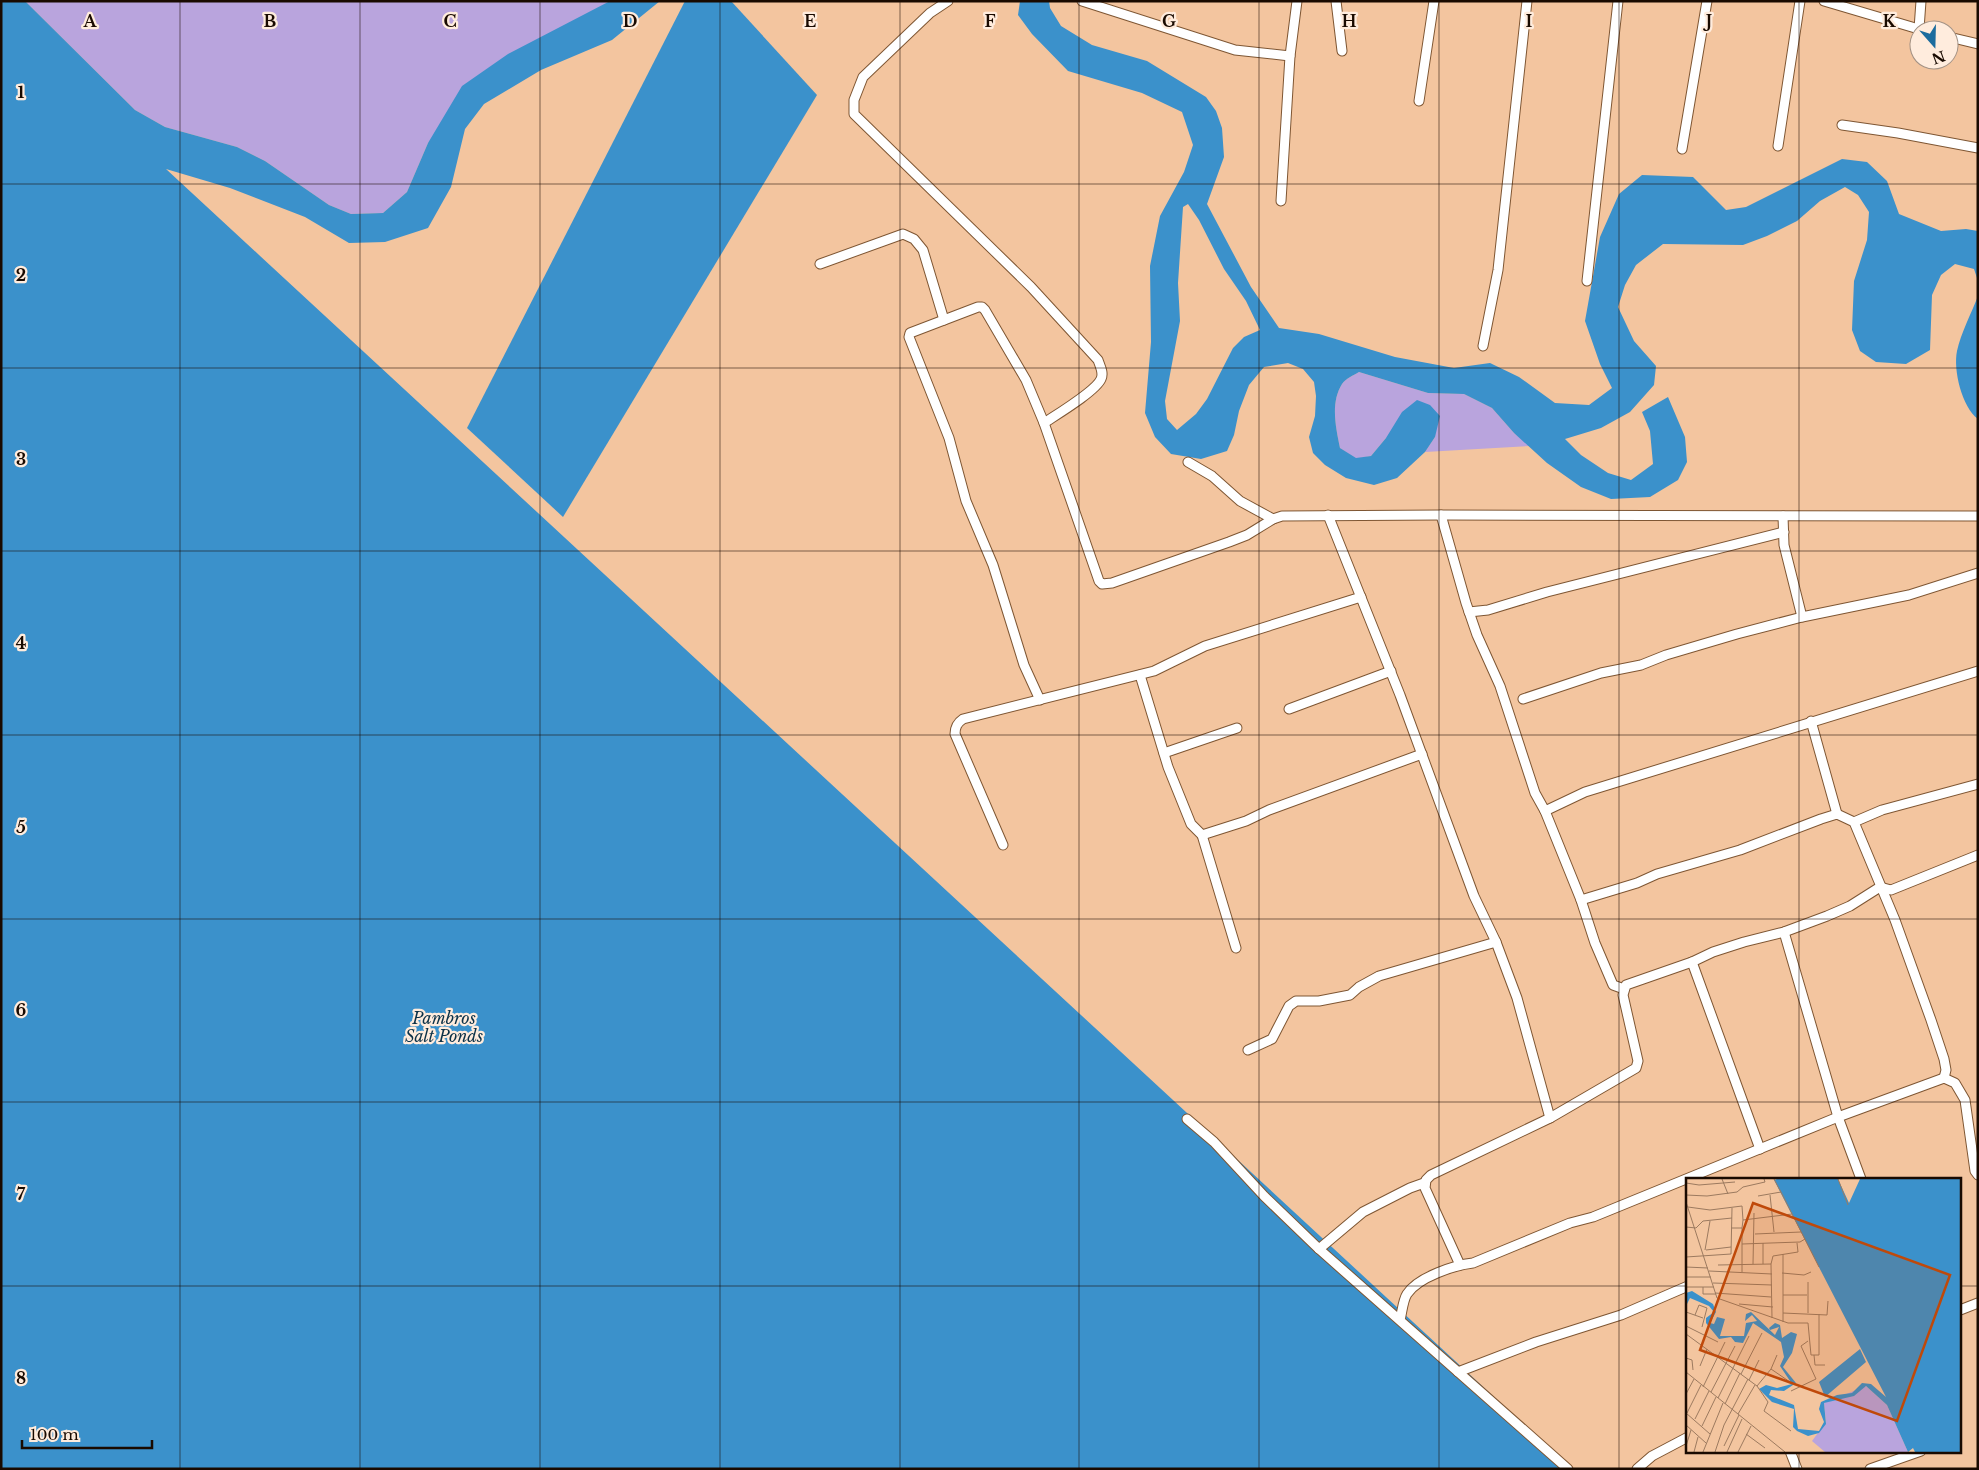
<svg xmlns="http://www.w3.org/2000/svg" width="1979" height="1470" font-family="'Libre Baskerville',serif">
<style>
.green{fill:#b9a4dd}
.water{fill:#3b91cb;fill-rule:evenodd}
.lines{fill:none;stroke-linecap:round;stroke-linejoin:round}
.minor-casing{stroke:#7e5633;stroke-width:11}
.minor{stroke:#fff;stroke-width:9}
.grid{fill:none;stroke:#190a00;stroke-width:1;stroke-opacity:0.55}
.labels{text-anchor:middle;stroke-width:4.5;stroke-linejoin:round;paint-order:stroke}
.water-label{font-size:16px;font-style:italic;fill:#0a3047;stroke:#ffecdd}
.inset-road{fill:none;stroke:#9c7a5f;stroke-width:1}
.view{fill:#bf490a;fill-opacity:0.15;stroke:#bf490a;stroke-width:2.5}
.inset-edge{fill:none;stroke:#190a00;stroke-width:2.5}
.grid-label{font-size:16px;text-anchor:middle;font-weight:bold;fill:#190a00;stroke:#ffecdd;stroke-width:4.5;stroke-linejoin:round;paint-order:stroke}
</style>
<rect width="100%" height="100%" fill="#f3c59f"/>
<!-- green -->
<g class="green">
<path d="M25,1H610L590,13L428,143L407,192L383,213L351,214L329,205L265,161L237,147L165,127L135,110Z"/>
<path d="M1359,372L1428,393L1464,394L1492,408L1514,433L1530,446L1425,452L1435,437L1386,438L1371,456L1356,459L1340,448C1336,428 1330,403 1342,384C1345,379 1354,375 1359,372Z"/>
</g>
<!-- water -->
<g class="water">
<path d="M1,1H25L135,110L165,127L237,147L265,161L329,205L351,214L383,213L407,192L428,143L462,86L508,54L610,1H660L612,40L541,70L484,104L465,129L451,187L428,228L385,242L349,243L305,217L230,188L166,169L1572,1469H1Z"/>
<path d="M685,1H731L817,95L563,517L467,428Z"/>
<path d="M1020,1H1049L1050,8L1061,26L1092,45L1147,61L1206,97L1216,111L1222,128L1224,157L1207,204L1251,287L1279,328L1319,334L1395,357L1454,368L1490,363L1519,377L1555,403L1589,405L1612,388L1600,364L1585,321L1600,237L1619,194L1642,175L1693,177L1726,210L1746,207L1842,159L1867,162L1887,181L1899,214L1941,231L1966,229L1978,231V281L1974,269L1955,264L1941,275L1932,295L1930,350L1906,364L1876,362L1860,351L1852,330L1854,281L1867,240L1869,212L1858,195L1845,187L1820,201L1797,221L1767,236L1743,245L1663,244L1636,265L1625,285L1618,307L1634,341L1656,366L1654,385L1630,412L1601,428L1565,439L1581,455L1608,473L1631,480L1653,464L1650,431L1642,412L1668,397L1685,437L1687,462L1678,480L1650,497L1611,499L1581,487L1547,463L1514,433L1492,408L1464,394L1428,393L1359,372C1354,375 1345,379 1342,384C1330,403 1336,428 1340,448L1356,458L1371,456L1386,438L1402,412L1417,400L1430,405L1440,416L1435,437L1425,452L1397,478L1374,485L1346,478L1325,465L1313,453L1309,437L1315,416L1316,396L1314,382L1303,369L1288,363L1264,367L1249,385L1239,411L1234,435L1227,451L1201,459L1171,454L1155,437L1145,413L1151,342L1150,266L1160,216L1184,172L1193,145L1182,112L1142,93L1068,71L1032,34L1018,15ZM1188,204L1199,220L1224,269L1246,301L1260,330L1244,337L1233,348L1207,399L1196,414L1177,430L1167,419L1165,401L1180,321L1178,283L1183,207Z"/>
<path d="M1978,296V419C1962,407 1953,370 1957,351C1961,333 1971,314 1978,296Z"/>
</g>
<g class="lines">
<defs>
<g id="minor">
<path d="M948,1L930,13L863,77L854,100V114L1031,287L1098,360C1100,366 1104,373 1101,379C1096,391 1056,415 1044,423"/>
<path d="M1082,1L1235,50L1290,56L1297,1"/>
<path d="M1336,1L1342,51"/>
<path d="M1824,1L1922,30"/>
<path d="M1919,29L1921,1"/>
<path d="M1949,37L1978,44"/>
<path d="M1419,101L1434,1"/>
<path d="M1842,125L1898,133L1978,148"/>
<path d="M1778,146L1800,1"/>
<path d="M1682,149L1707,1"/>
<path d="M1281,201L1290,56"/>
<path d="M820,264L903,234L914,239L923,250L944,320"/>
<path d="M1587,281L1618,1"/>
<path d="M1483,346L1498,270L1527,1"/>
<path d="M1188,462L1212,476L1240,501L1273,519"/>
<path d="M1328,515L1400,695L1474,896L1496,942L1517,998L1550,1118"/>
<path d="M1441,515L1466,603L1477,635L1500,686L1535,793L1545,811L1581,900L1595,943L1613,985L1624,989"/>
<path d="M1783,516L1784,545L1802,617"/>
<path d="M1469,612L1488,610L1547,592L1784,532"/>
<path d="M1140,675L1168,767L1191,824L1202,835L1236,948"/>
<path d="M1523,699L1601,673L1641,665L1666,655L1737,634L1802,617L1909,595L1978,573"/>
<path d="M1040,700L1024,665L993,565L966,501L949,438L909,337L910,333L978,307H982L985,310L1026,380L1044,423L1099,581L1102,584L1112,583L1229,542L1247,535L1273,519L1282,516L1441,515L1978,516"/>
<path d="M1289,709L1391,671"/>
<path d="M1811,721L1837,814"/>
<path d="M1164,753L1237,728"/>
<path d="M1545,811L1585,792L1978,671"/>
<path d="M1854,822L1882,810L1978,784"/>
<path d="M1202,835L1246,821L1269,810L1422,754"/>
<path d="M1003,845L955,734C955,727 957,723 963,719L1154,671L1205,646L1361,597"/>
<path d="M1581,900L1637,883L1657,874L1740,850L1821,819L1837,814L1854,822L1895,920L1931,1020L1944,1059L1946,1070L1944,1078"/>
<path d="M1784,932L1838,1117L1861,1179"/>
<path d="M1692,962L1760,1149"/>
<path d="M1248,1050L1272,1039L1289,1006L1296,1001H1319L1350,995L1359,987L1379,976L1496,942"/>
<path d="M1187,1119L1214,1142L1264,1196L1319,1249L1568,1469"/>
<path d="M1319,1249L1363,1212L1410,1188L1424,1183"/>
<path d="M1460,1265L1425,1188L1426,1180L1431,1175L1550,1118L1636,1068L1638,1061L1623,995L1626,985L1692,962L1713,952L1744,942L1784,932L1827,916L1850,906L1880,887L1891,890L1978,855"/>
<path d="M1960,1310L1978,1303"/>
<path d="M1400,1320C1402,1312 1403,1300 1407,1294C1418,1277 1455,1265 1473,1263L1570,1223L1593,1217L1838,1117L1944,1078L1955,1083L1965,1100L1975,1171L1978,1175"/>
<path d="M1458,1372L1536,1342L1621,1315L1688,1286"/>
<path d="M1790,1451L1797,1469"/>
<path d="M1637,1469L1652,1456L1688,1437"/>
<path d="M1870,1469L1921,1451"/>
</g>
</defs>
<!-- minor casing -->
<use href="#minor" class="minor-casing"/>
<!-- minor -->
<use href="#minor" class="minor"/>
</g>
<!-- grid -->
<path class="grid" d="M180,1V1469M360,1V1469M540,1V1469M720,1V1469M900,1V1469M1079,1V1469M1259,1V1469M1439,1V1469M1619,1V1469M1799,1V1179M1,184H1978M1,368H1978M1,551H1978M1,735H1978M1,919H1978M1,1102H1978M1,1286H1688M1960,1286H1978M1799,1451V1469"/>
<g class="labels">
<!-- water labels -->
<g class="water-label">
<text x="444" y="1024">Pambros<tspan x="444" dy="18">Salt Ponds</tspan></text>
</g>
</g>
<!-- overview -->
<g transform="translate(1686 1178)">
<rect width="275" height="275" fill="#f3c59f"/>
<path d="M180,208L201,227L222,274H139L126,263L140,244L138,225Z" fill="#b9a4dd"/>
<path d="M91,1H152L163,25L174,1H275V274H229L227,270L222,274L201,227L180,208L168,218L138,225L140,246L133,255L122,258L111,253L107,249L108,231L86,224L73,211L80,207L91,210L106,206L94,188L98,179L95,164L67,145L57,165L49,164L45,159L33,161L20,145V140L28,134L23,128L4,120L0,128V115L6,113L27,126L30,134L24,145L28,146L31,139L39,141L34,158H58L60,145L71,143L66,137L59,143L60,136L65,134L89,157L93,149L84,152L83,150L89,145L94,147L96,160L105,154L111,156L106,175L97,189L110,205L98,213L85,212L83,217L108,227L112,251L133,253L138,244L133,231L135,224L151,217L166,215L176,205L185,206L200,219L88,2ZM174,171L180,184L139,219L133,204Z" fill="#3b91cb"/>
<path class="inset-road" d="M36,1L42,16M152,1L162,27M0,5L13,7L49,4M95,14L133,89M0,17L21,18L51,14L57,9L79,4L78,1M84,17L88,54M72,18L95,14L88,1M0,24L31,120L102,145H122L125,177H133V136M2,29L24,32L56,28L57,42M0,49L10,50L17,43L46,40M45,50H56V94M56,50L57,42L106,36M69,56L115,54M56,66L114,64L119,61M19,72L24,43M20,72L45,69M97,76V144M0,79L45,76L46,30M67,86L68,35M77,86V65M85,86L86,140M32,87L85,86L87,78L112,74L111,65M0,89L22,90M23,93L86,96M96,95L118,97L125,94M0,99H25M27,105L86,107M0,109H28M17,109V116H30M29,115L85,119M97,117H121M53,126L87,129M0,134L17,140M97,135L141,137L142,123M122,135V104M9,137L13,127L21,130L16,149M0,148L32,164M0,156L71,208L82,224L78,233L105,253M128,177L129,187H139M0,180L6,182L7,192M14,188L21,171M85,191L91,177M0,194L99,274M55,196L76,155M63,202L73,182M71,208L85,191L104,204M17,209L39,164M105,213L130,201L115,168L122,163M25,214L49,168M0,216L8,201M32,220L63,158M39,226L54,195M0,235L24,256M1,235L15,207M52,236L69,207M9,241L23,213M0,247L20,265M16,248L30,219M60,256L79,270M0,268L5,252M38,268L53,237M8,274L12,259M17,274L37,225M29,274L38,247L62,201M41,274L56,241M52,274L65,248"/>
<path class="view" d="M67,25L264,97L211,243L14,172Z"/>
<rect width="275" height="275" class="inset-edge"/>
</g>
<g class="grid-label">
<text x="90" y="27">A</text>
<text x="270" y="27">B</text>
<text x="450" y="27">C</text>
<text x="630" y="27">D</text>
<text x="810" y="27">E</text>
<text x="990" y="27">F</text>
<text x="1169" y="27">G</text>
<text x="1349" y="27">H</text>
<text x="1529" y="27">I</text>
<text x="1709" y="27">J</text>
<text x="1889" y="27">K</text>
<text x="21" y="98">1</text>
<text x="21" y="281">2</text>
<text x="21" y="465">3</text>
<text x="21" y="649">4</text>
<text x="21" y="833">5</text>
<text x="21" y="1016">6</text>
<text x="21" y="1200">7</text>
<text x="21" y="1384">8</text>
</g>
<!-- border -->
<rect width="1979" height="1470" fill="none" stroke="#190a00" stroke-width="5"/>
<!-- north arrow -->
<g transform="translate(1934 45) rotate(160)"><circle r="24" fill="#ffecdd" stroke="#a39285"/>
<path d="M0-4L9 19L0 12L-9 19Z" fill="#1c6c9e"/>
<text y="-8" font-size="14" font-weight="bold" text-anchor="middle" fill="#190a00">N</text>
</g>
<!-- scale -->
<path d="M22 1440v8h130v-8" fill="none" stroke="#190a00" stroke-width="2.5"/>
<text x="30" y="1440" font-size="15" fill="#190a00" stroke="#ffecdd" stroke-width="4" paint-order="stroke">100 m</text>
</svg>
